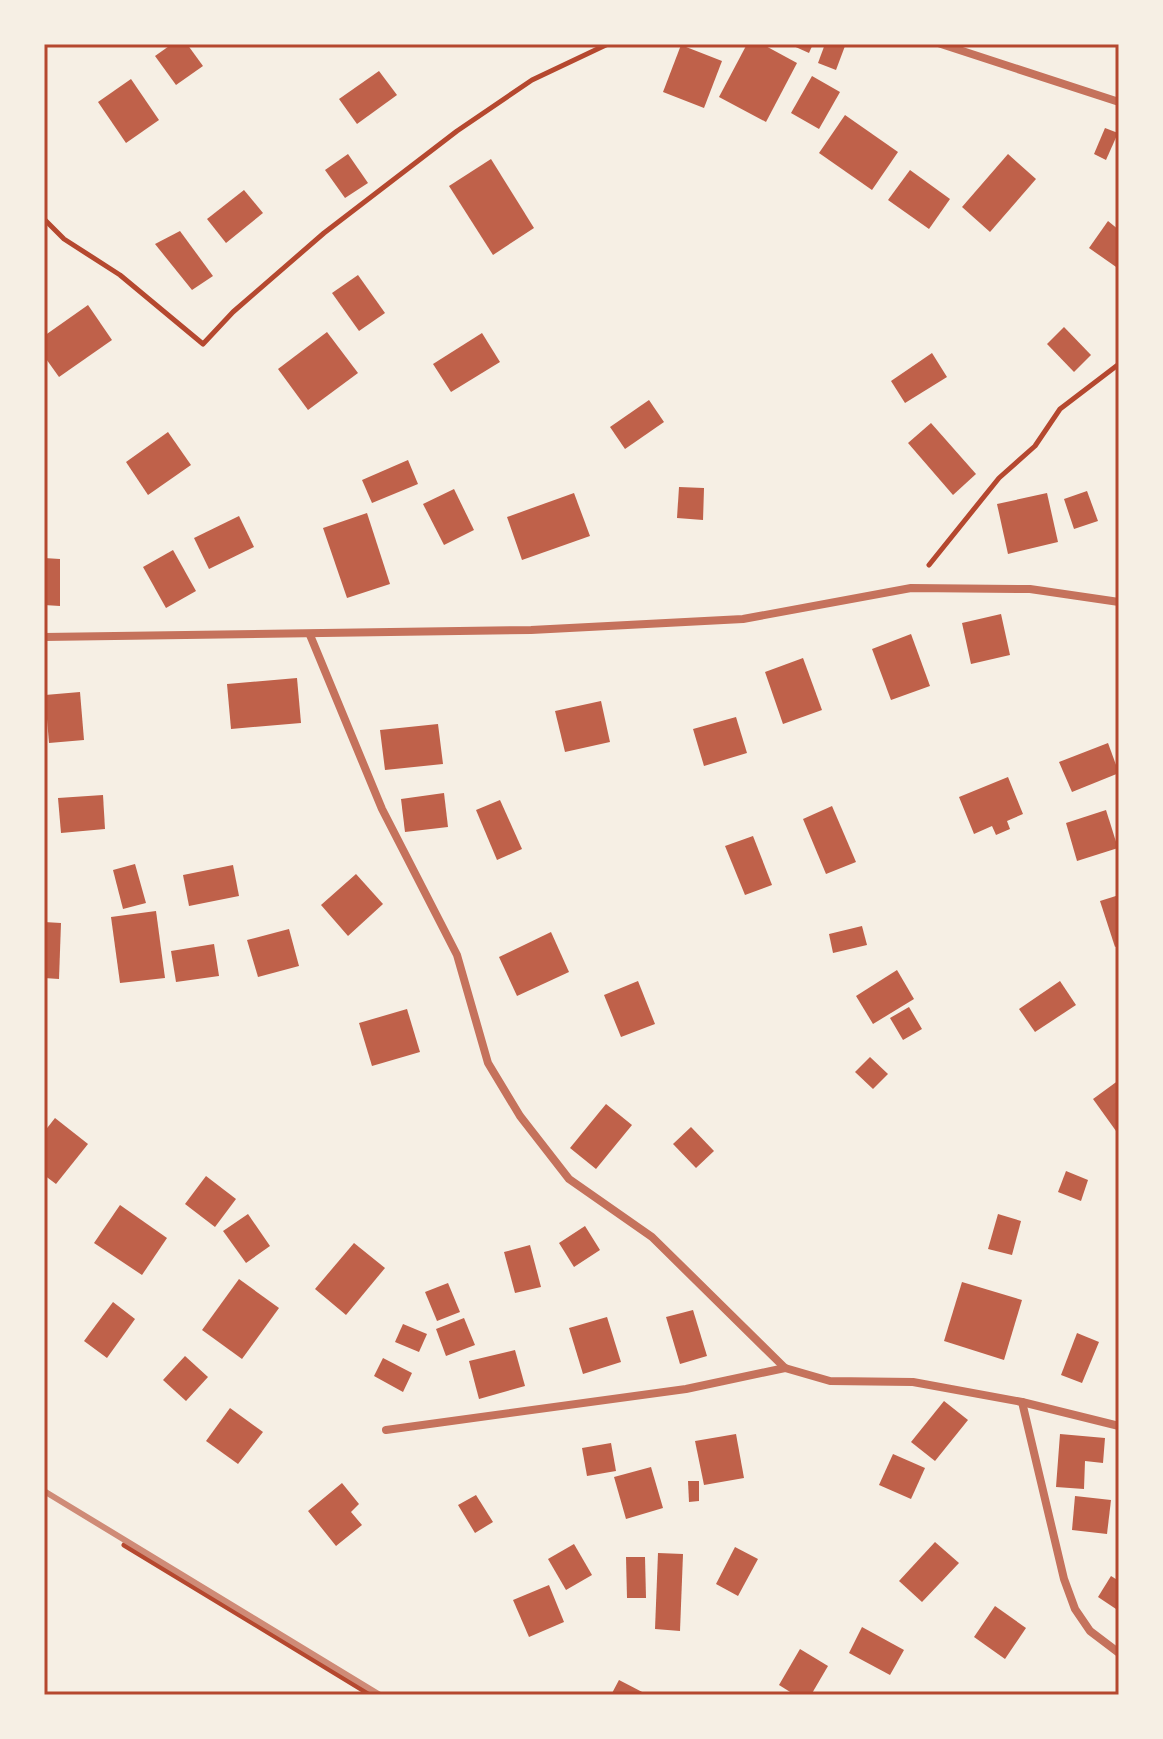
<svg xmlns="http://www.w3.org/2000/svg" width="1163" height="1739" font-family="'Fira Sans',sans-serif">
<style>
.building{fill:#bf614a}
.lines{fill:none;stroke-linecap:round;stroke-linejoin:round}
.path{stroke:#b5482f;stroke-width:5}
.minor{stroke:#c5725c;stroke-width:8}
.rail{stroke:#cf8b77;stroke-width:6}
.neatline{fill:none;stroke:#b5482f;stroke-width:3}
</style>
<rect width="100%" height="100%" fill="#f6efe4"/>
<!-- building -->
<g class="building">
<path d="M172,44H187L203,66L176,85L155,56Z"/>
<path d="M747,44H762L797,63L766,122L719,97Z"/>
<path d="M789,44H813L809,53Z"/>
<path d="M825,44L845,46L836,70L818,63Z"/>
<path d="M681,45L722,61L704,108L663,92Z"/>
<path d="M379,71L397,95L357,124L339,99Z"/>
<path d="M812,76L840,92L819,129L791,113Z"/>
<path d="M131,79L159,120L126,143L98,102Z"/>
<path d="M845,115L898,152L872,190L819,153Z"/>
<path d="M1105,128L1118,133L1106,160L1094,154Z"/>
<path d="M348,154L368,183L345,198L325,170Z"/>
<path d="M1008,154L1036,179L990,232L962,207Z"/>
<path d="M491,159L534,228L493,255L449,186Z"/>
<path d="M910,170L950,199L929,229L888,200Z"/>
<path d="M244,190L263,213L226,243L207,219Z"/>
<path d="M1108,221L1119,230V269L1089,248Z"/>
<path d="M180,231L213,276L192,290L155,244Z"/>
<path d="M358,275L385,313L359,331L332,293Z"/>
<path d="M88,305L112,340L59,377L44,356V336Z"/>
<path d="M1064,327L1091,355L1074,372L1047,344Z"/>
<path d="M327,332L358,373L308,410L278,369Z"/>
<path d="M482,333L500,362L451,392L433,364Z"/>
<path d="M932,353L947,377L905,403L891,381Z"/>
<path d="M649,400L664,422L625,449L610,427Z"/>
<path d="M931,423L976,474L953,495L908,443Z"/>
<path d="M168,432L191,465L148,495L126,462Z"/>
<path d="M408,460L418,484L372,503L362,480Z"/>
<path d="M679,487L704,488L703,520L677,518Z"/>
<path d="M454,489L474,530L444,545L423,504Z"/>
<path d="M1087,491L1098,521L1074,529L1064,499Z"/>
<path d="M574,493L590,536L522,560L507,517Z"/>
<path d="M1047,493L1058,542L1008,554L997,504Z"/>
<path d="M367,513L390,584L347,598L323,528Z"/>
<path d="M239,516L254,547L209,569L194,538Z"/>
<path d="M173,550L196,591L166,608L143,567Z"/>
<path d="M44,558L60,559V606L44,605Z"/>
<path d="M1001,614L1010,655L971,664L962,623Z"/>
<path d="M911,634L930,686L891,700L872,649Z"/>
<path d="M803,658L822,710L783,724L765,672Z"/>
<path d="M297,678L301,723L231,729L227,684Z"/>
<path d="M80,692L84,740L49,743L45,695Z"/>
<path d="M601,701L610,742L565,752L555,711Z"/>
<path d="M736,717L747,753L704,766L693,729Z"/>
<path d="M438,724L443,764L385,770L380,730Z"/>
<path d="M1108,743L1119,773L1072,792L1059,762Z"/>
<path d="M1008,777L1023,814L1007,821L1010,829L996,835L992,826L974,834L959,797Z"/>
<path d="M444,793L448,827L405,832L401,799Z"/>
<path d="M103,795L105,829L61,833L58,798Z"/>
<path d="M500,800L522,849L497,860L476,810Z"/>
<path d="M832,806L856,862L826,874L803,819Z"/>
<path d="M1106,810L1118,848L1077,861L1066,823Z"/>
<path d="M753,836L772,885L745,895L725,846Z"/>
<path d="M135,864L146,903L123,909L113,870Z"/>
<path d="M233,865L239,896L189,906L183,875Z"/>
<path d="M356,874L383,904L348,936L321,905Z"/>
<path d="M1119,895V945L1115,947L1100,901Z"/>
<path d="M156,911L165,978L120,983L111,917Z"/>
<path d="M44,922L61,923L59,979L44,978Z"/>
<path d="M862,926L867,945L833,953L829,934Z"/>
<path d="M289,929L299,966L258,977L247,940Z"/>
<path d="M551,932L569,972L517,996L499,957Z"/>
<path d="M214,944L219,976L176,982L171,951Z"/>
<path d="M897,970L914,999L873,1024L856,996Z"/>
<path d="M638,981L655,1024L621,1037L604,995Z"/>
<path d="M1060,981L1076,1005L1035,1032L1019,1009Z"/>
<path d="M909,1007L922,1029L903,1040L890,1018Z"/>
<path d="M407,1009L420,1052L372,1066L359,1023Z"/>
<path d="M870,1057L888,1074L873,1089L855,1072Z"/>
<path d="M1119,1080V1129L1116,1131L1093,1099Z"/>
<path d="M606,1104L632,1125L596,1169L570,1148Z"/>
<path d="M55,1118L88,1144L56,1184L44,1175V1132Z"/>
<path d="M691,1127L714,1151L696,1168L673,1144Z"/>
<path d="M1066,1171L1088,1180L1081,1201L1058,1192Z"/>
<path d="M206,1176L236,1199L215,1227L185,1204Z"/>
<path d="M120,1205L167,1238L142,1275L94,1243Z"/>
<path d="M248,1214L270,1246L246,1263L223,1231Z"/>
<path d="M998,1214L1021,1221L1012,1255L988,1249Z"/>
<path d="M585,1226L600,1250L574,1267L559,1243Z"/>
<path d="M354,1243L385,1268L346,1315L315,1289Z"/>
<path d="M530,1245L541,1287L515,1293L504,1252Z"/>
<path d="M239,1279L279,1308L242,1359L202,1330Z"/>
<path d="M962,1282L1022,1300L1004,1360L944,1341Z"/>
<path d="M448,1283L460,1312L437,1321L425,1292Z"/>
<path d="M113,1302L135,1319L107,1358L84,1341Z"/>
<path d="M693,1310L707,1356L680,1364L666,1317Z"/>
<path d="M607,1317L621,1362L583,1374L569,1328Z"/>
<path d="M464,1318L475,1345L446,1356L436,1329Z"/>
<path d="M403,1324L427,1334L419,1352L395,1342Z"/>
<path d="M1077,1333L1099,1342L1082,1383L1061,1375Z"/>
<path d="M515,1350L525,1386L479,1399L469,1361Z"/>
<path d="M185,1356L208,1377L186,1401L163,1380Z"/>
<path d="M383,1358L412,1373L403,1392L374,1376Z"/>
<path d="M944,1401L968,1420L935,1461L911,1442Z"/>
<path d="M230,1408L263,1432L238,1464L206,1441Z"/>
<path d="M736,1434L744,1478L704,1485L695,1441Z"/>
<path d="M1060,1434L1105,1438L1103,1463L1085,1461L1084,1489L1056,1487Z"/>
<path d="M611,1443L616,1471L587,1476L582,1448Z"/>
<path d="M893,1454L925,1468L911,1499L879,1485Z"/>
<path d="M651,1467L663,1508L626,1519L614,1477Z"/>
<path d="M688,1481H699V1501L689,1502Z"/>
<path d="M342,1483L359,1504L351,1512L362,1525L336,1546L308,1511Z"/>
<path d="M476,1495L493,1522L475,1533L458,1505Z"/>
<path d="M1075,1496L1111,1500L1107,1534L1072,1530Z"/>
<path d="M935,1542L959,1563L922,1602L899,1581Z"/>
<path d="M574,1544L592,1575L566,1590L548,1559Z"/>
<path d="M735,1547L758,1559L738,1596L716,1584Z"/>
<path d="M658,1553L683,1554L680,1631L655,1629Z"/>
<path d="M626,1557H645L646,1598H627Z"/>
<path d="M1111,1576L1119,1581L1116,1609L1098,1597Z"/>
<path d="M549,1585L564,1622L529,1637L513,1600Z"/>
<path d="M995,1606L1026,1628L1005,1659L974,1637Z"/>
<path d="M862,1627L904,1650L890,1675L849,1653Z"/>
<path d="M800,1649L828,1666L811,1695H795L779,1685Z"/>
<path d="M619,1680L648,1695H611Z"/>
</g>
<g class="lines">
<!-- path -->
<g class="path">
<path d="M44,219L64,239L120,275L203,344L233,312L324,233L457,131L532,80L608,44"/>
<path d="M929,565L999,478L1035,446L1060,409L1119,364"/>
<path d="M124,1545L371,1695"/>
</g>
<!-- minor -->
<g class="minor">
<path d="M941,44L1119,102"/>
<path d="M310,635L382,809L457,955L488,1063L520,1116L569,1179L652,1237L785,1368L830,1381L913,1382L1022,1402L1119,1426"/>
<path d="M44,637L531,630L743,619L911,588L1030,589L1119,602"/>
<path d="M1022,1402L1064,1579L1075,1609L1090,1631L1119,1653"/>
<path d="M386,1430L686,1389L785,1368"/>
</g>
<!-- rail -->
<path class="rail" d="M44,1491L380,1695"/>
</g>
<!-- border -->
<rect width="1163" height="1739" fill="none" stroke="#f6efe4" stroke-width="92"/>
<rect x="46" y="46" width="1071" height="1647" class="neatline"/>
</svg>
